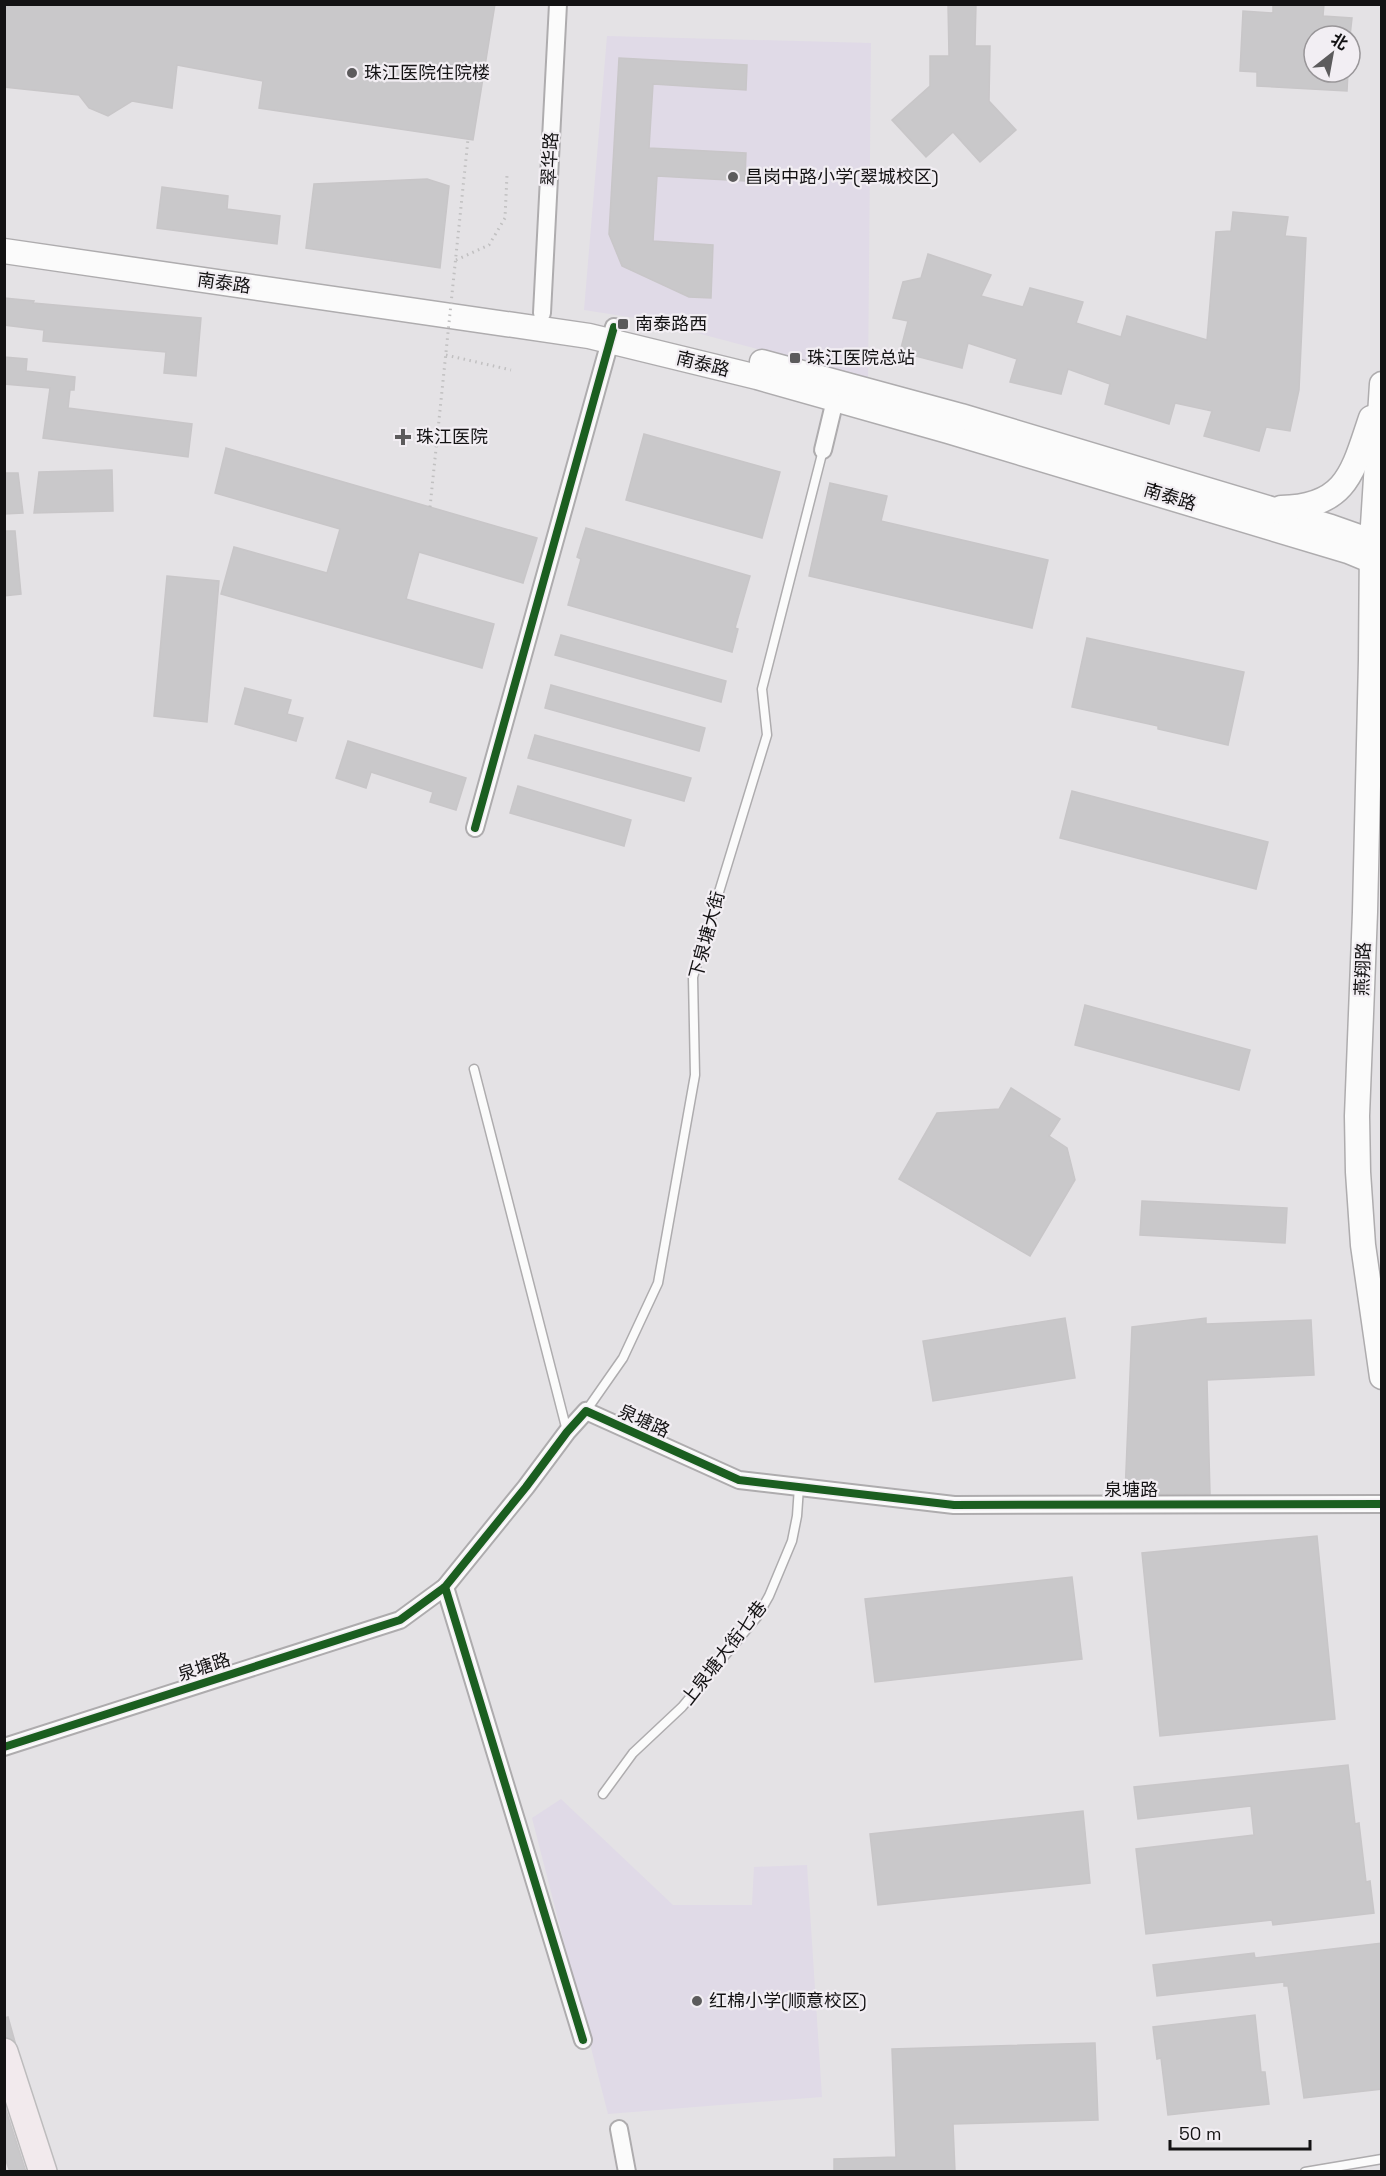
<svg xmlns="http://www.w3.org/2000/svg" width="1386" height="2176" font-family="'Space Grotesk','Noto Sans SC',sans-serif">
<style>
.education{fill:#e0dae7}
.building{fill:#c9c8ca;stroke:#c8c6c8;stroke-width:1.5}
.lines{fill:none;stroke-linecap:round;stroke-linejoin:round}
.service-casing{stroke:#aeacae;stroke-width:11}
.minor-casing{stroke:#aeacae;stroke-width:20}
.secondary-casing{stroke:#aeacae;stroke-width:27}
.primary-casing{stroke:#bdbcbd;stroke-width:30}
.path{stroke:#c1c0c1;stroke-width:3;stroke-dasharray:1.5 4.5;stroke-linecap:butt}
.service{stroke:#fbfbfb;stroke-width:8}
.minor{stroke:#fbfbfb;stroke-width:16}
.secondary{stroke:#fbfbfb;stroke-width:24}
.primary{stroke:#f2eaed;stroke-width:27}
.path-bridge{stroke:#c1c0c1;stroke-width:3;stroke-dasharray:1.5 4.5;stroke-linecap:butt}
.cycleway-casing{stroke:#f2eef3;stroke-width:11}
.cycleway{stroke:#1b5e20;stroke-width:8}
.poi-dot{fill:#5c5b5c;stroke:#f2eef3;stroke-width:2}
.labels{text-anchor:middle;stroke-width:4.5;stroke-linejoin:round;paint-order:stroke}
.poi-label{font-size:18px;fill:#131213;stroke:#f2eef3;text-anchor:start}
.street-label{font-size:18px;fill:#131213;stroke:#f2eef3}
</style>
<rect width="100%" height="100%" fill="#e4e2e5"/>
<!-- education -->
<g class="education">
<path d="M607,36L871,43L868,382L765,351L648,320L584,310Z"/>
<path d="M561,1799L673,1905H752L754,1867L807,1865L822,2097L608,2114L532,1818Z"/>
</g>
<!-- building -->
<g class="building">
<path d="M4,4H495L473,140L259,108L263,81L177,65L172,108L132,101L108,116L89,108L79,95L4,87Z"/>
<path d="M948,4H976L975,46H990L989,101L1016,130L980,162L953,132L926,157L892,120L930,86V56H949Z"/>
<path d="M1273,4H1324L1323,16L1352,18L1350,36H1314V72H1348L1347,91L1257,86V72L1240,71L1243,11L1273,13Z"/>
<path d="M619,58L747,65L746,90L653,84L649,148L746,153L745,181L657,176L653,241L713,245L711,298L689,297L622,266L609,234Z"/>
<path d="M427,179L449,186L440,268L306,248L314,184Z"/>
<path d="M162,187L228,196L227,209L280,216L277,244L157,228Z"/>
<path d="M1233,212L1288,217L1285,236L1306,238L1299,390L1290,431L1266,427L1259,451L1204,436L1212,411L1175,403L1169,424L1105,404L1110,384L1068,369L1061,394L1010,382L1017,359L968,343L962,368L900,352L908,321L893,318L903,282L921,278L928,254L991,275L981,296L1023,307L1030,288L1083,302L1076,323L1121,337L1127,316L1207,340L1216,232L1231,231Z"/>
<path d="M4,298L34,301L33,303L201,318L196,376L164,373L166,352L43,341L44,330L4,325Z"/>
<path d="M4,357L27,359L26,371L75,377L74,390H70L68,408L192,424L188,457L43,438L50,388L4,384Z"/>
<path d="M644,434L780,472L762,538L626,500Z"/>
<path d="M226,448L537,538L523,583L419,552L406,599L494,624L482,668L221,594L234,547L327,573L340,529L215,493Z"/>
<path d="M112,470L113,511L34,513L39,472Z"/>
<path d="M4,473H18L23,513L4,514Z"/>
<path d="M830,483L887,496L881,521L1048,560L1032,628L809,576Z"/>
<path d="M586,528L750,576L735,628L738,629L732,652L568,605L581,559L577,557Z"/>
<path d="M4,531H15L21,594L4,596Z"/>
<path d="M167,576L219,581L207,722L154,716Z"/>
<path d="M561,635L726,681L721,702L555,655Z"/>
<path d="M1087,638L1244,672L1228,745L1158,729V726L1072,707Z"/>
<path d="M551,685L705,728L699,751L545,708Z"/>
<path d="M245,688L291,700L287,714L303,718L296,741L235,724Z"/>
<path d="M535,735L691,778L684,801L528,758Z"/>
<path d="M348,741L466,778L456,810L430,802L433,792L371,772L366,788L336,778Z"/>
<path d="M518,786L631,820L624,846L510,813Z"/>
<path d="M1072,791L1268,842L1256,889L1060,838Z"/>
<path d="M1085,1005L1250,1050L1239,1090L1075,1045Z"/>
<path d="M1011,1088L1060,1119L1049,1136L1067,1148L1075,1180L1030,1256L899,1179L937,1113L999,1109Z"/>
<path d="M1142,1201L1287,1208L1285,1243L1140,1235Z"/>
<path d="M1065,1318L1075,1378L933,1401L923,1341Z"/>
<path d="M1206,1318V1324L1311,1320L1314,1375L1207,1380L1210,1494H1125L1132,1327Z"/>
<path d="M1317,1536L1335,1719L1160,1736L1142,1553Z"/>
<path d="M1072,1577L1082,1659L875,1682L865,1599Z"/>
<path d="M1348,1765L1355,1824L1359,1823L1366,1882L1370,1881L1374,1913L1273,1925L1272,1920L1146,1934L1136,1849L1254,1835L1251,1806L1138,1819L1134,1787Z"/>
<path d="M1083,1811L1090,1883L878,1905L870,1834Z"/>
<path d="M1382,1943V2089L1304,2098L1288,1986H1284V1982L1157,1996L1153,1965L1254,1953L1255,1958Z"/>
<path d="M1255,2015L1261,2072H1265L1269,2104L1168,2115L1161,2058L1157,2059L1153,2027Z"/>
<path d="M8,2017L15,2042L4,2037V2018Z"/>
<path d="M1095,2043L1098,2120L953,2124L955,2172H834V2159L896,2157L892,2049Z"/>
<path d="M4,2104L26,2172H10L4,2155Z"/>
</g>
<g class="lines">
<defs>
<g id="service">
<path d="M474,1069L567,1431"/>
<path d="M586,1411L623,1358L658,1283L695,1075L693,977L767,735L762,689L823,450"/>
<path d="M603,1794L633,1753L682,1707L757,1617L769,1596L792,1541L797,1516L799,1487"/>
<path d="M1305,2172L1382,2159"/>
</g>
<g id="minor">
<path d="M542,313L558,4"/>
<path d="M823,450L835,400"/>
<path d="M475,828L614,327"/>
<path d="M445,1587L583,2040"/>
<path d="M4,1747L400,1620L445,1587L526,1487L567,1432L586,1411L739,1480L954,1505L1382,1504"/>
<path d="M619,2129L627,2172"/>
</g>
<g id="secondary">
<path d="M4,251L589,336L757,377L948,431L1348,551L1382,565"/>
<path d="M762,362L961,416L1331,527L1382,545"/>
<path d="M1382,384L1372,541L1371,660L1365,912L1357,1116L1358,1172L1363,1245L1382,1377"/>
<path d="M1281,508C1347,507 1353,471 1371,418"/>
</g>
<path id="primary" d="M4,2052L43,2172"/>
</defs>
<!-- service casing -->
<use href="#service" class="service-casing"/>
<!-- minor casing -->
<use href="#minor" class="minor-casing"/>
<!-- secondary casing -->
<use href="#secondary" class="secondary-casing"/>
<!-- primary casing -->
<use href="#primary" class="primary-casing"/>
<!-- path -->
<g class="path">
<path d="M456,260L489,245L505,218L507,175"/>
<path d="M446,355L511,370"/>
</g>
<!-- service -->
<use href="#service" class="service"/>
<!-- minor -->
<use href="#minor" class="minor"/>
<!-- secondary -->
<use href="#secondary" class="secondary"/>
<!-- primary -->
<use href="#primary" class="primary"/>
<!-- path-bridge -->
<path class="path-bridge" d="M430,507L468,139"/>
<defs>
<g id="cycleway">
<path d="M475,828L614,327"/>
<path d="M445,1587L583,2040"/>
<path d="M4,1747L400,1620L445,1587L526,1487L567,1432L586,1411L739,1480L954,1505L1382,1504"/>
</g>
</defs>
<!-- cycleway casing -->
<use href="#cycleway" class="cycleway-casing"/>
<!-- cycleway -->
<use href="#cycleway" class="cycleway"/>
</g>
<!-- markers -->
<g class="poi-dot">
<circle cx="352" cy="73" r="6"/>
<circle cx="733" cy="177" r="6"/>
<rect x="617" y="318" width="12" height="12" rx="3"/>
<rect x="789" y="352" width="12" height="12" rx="3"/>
<path d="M400 428h6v6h6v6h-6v6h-6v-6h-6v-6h6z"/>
<circle cx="697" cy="2001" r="6"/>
</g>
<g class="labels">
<!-- poi labels -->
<g class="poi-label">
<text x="364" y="79">珠江医院住院楼</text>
<text x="745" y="183">昌岗中路小学(翠城校区)</text>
<text x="635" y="330">南泰路西</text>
<text x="807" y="364">珠江医院总站</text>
<text x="416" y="443">珠江医院</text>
<text x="709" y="2007">红棉小学(顺意校区)</text>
</g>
<!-- street labels -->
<g class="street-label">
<text transform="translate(550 159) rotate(-87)" y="6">翠华路</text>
<text transform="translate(224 283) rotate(8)" y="6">南泰路</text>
<text transform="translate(703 364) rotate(14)" y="6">南泰路</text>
<text transform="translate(1170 497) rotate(17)" y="6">南泰路</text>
<text transform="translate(707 935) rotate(-75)" y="6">下泉塘大街</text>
<text transform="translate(1363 969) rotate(-88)" y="6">燕翔路</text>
<text transform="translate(644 1421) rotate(24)" y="6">泉塘路</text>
<text x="1131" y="1496">泉塘路</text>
<text transform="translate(724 1653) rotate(-52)" y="6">上泉塘大街七巷</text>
<text transform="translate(204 1667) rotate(-18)" y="6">泉塘路</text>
</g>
</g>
<!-- border -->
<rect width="1386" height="2176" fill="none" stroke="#131213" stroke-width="12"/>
<!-- north arrow -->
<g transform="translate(1332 54) rotate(31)"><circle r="28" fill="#f2eef3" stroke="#999699" stroke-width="1.5"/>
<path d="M0-4.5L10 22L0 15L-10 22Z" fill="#5c5b5c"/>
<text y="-9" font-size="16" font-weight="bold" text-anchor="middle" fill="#131213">北</text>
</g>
<!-- scale -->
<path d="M1170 2140v9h140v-9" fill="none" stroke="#131213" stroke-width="3"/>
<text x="1179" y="2140" font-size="18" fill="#131213" stroke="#f2eef3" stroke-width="4.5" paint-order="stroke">50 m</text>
</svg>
